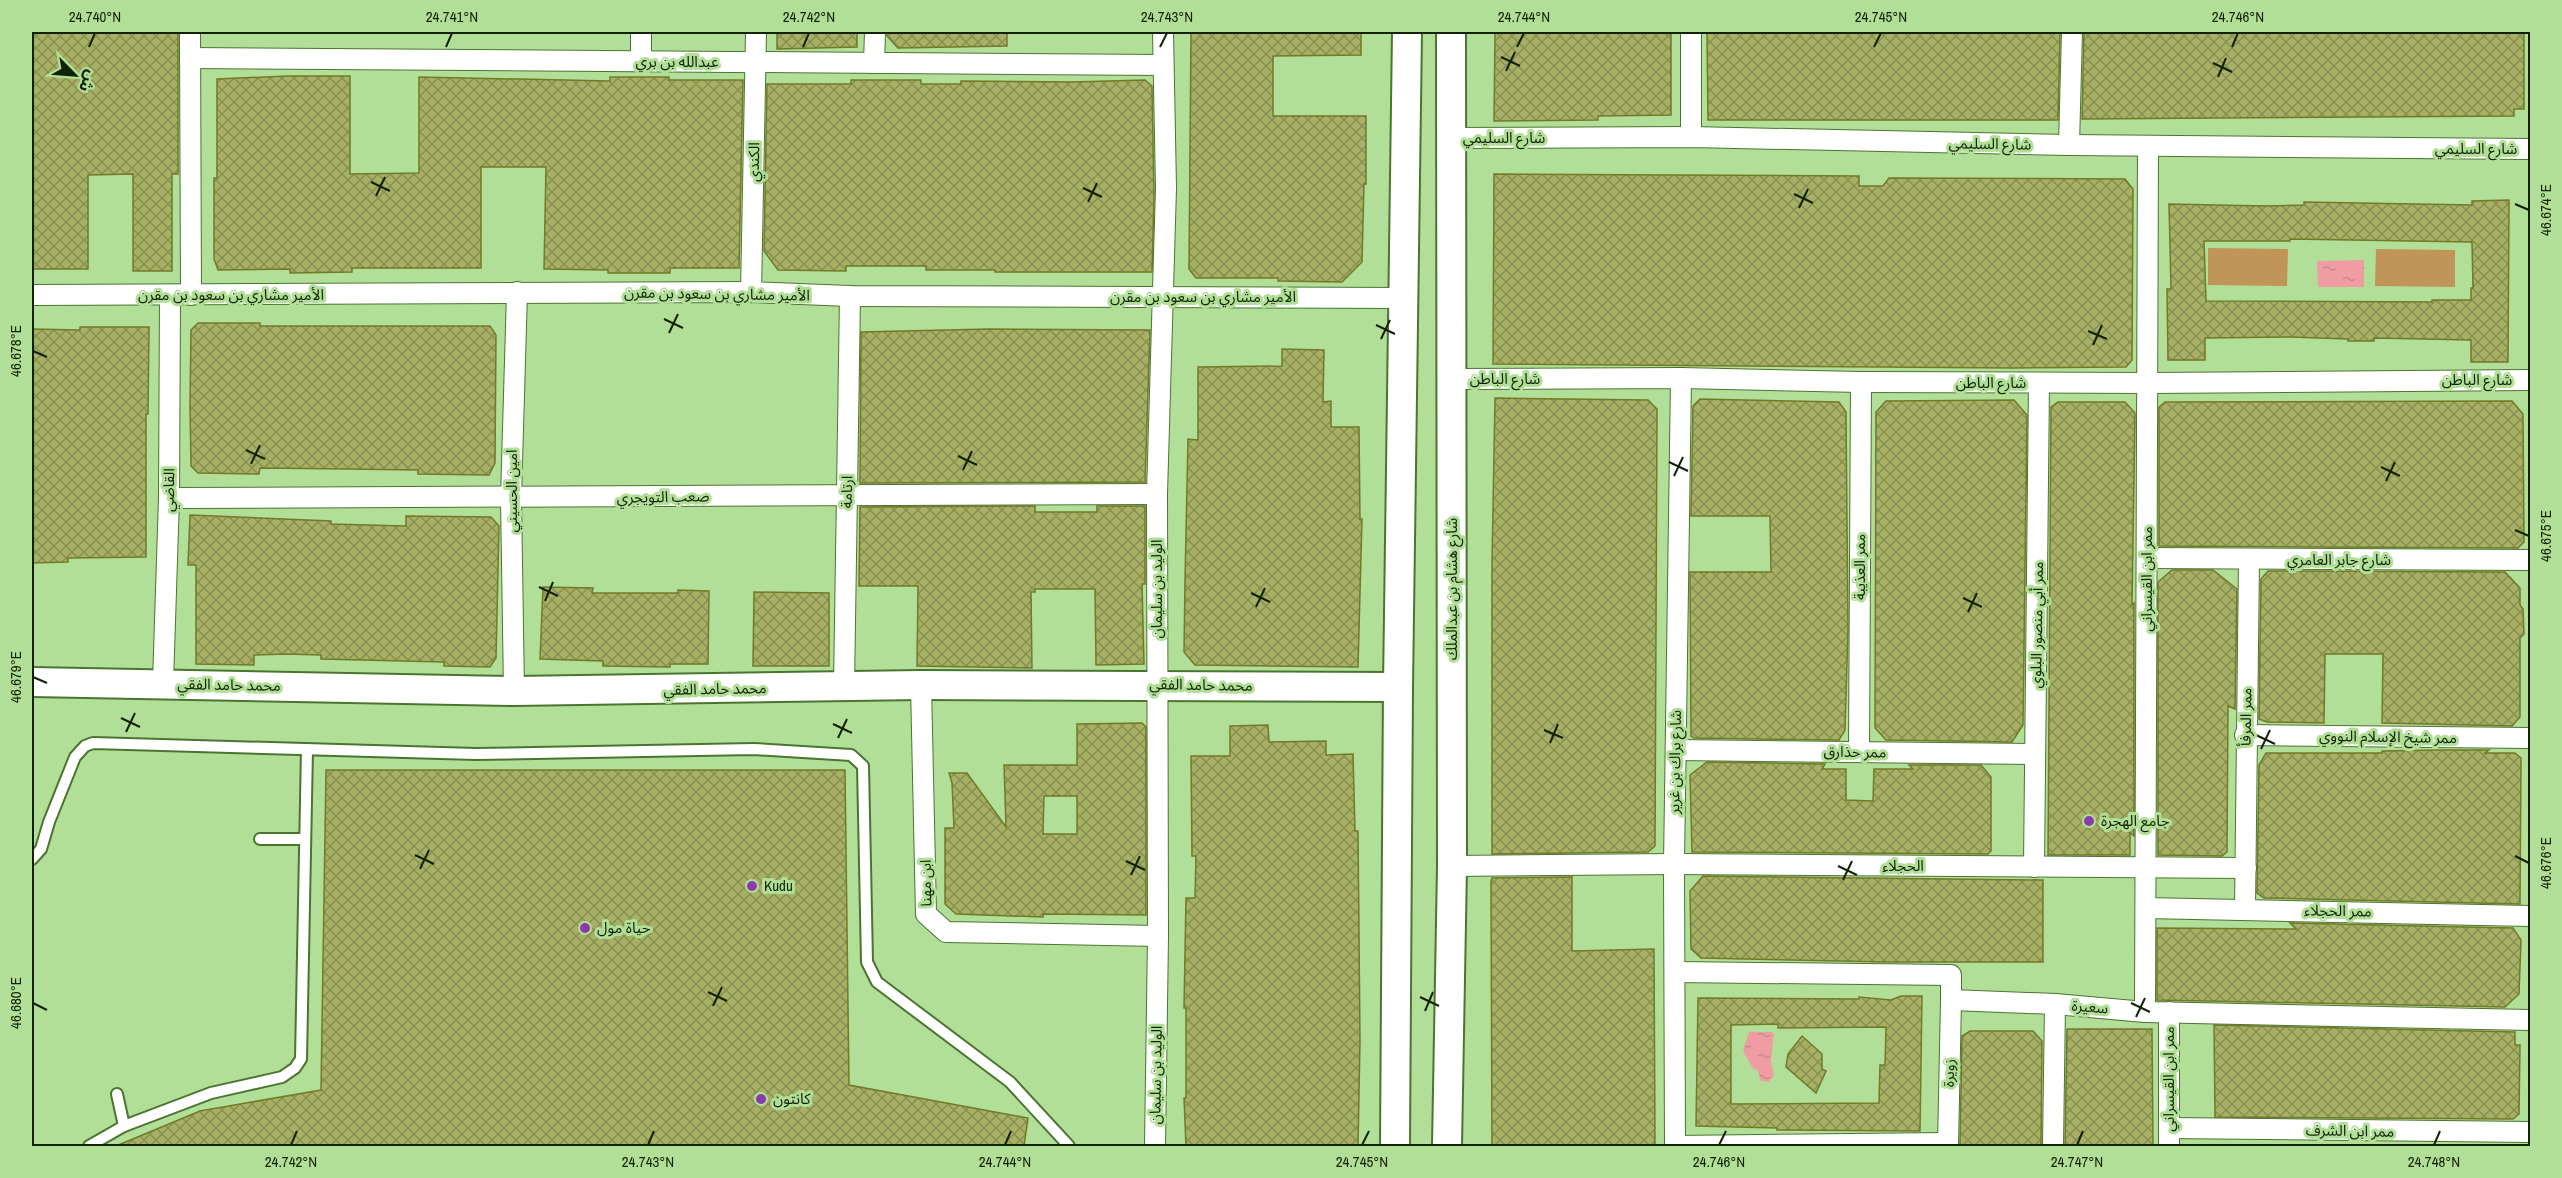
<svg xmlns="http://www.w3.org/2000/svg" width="2562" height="1178" font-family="'Archivo Narrow','Noto Sans Arabic',sans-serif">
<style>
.garden{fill:#c19558}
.water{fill:url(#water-ripples)}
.building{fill:url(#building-cross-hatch);stroke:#727a27;stroke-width:1.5;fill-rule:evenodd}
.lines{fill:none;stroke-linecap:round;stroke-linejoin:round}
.lane-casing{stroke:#4c7431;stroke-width:14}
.street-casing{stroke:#4c7431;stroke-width:22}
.secondary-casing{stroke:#4c7431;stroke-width:32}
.lane{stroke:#fff;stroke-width:10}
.street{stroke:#fff;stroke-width:20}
.secondary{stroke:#fff;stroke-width:28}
.ticks{fill:none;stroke:#122207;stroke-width:2}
.poi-dot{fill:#8a3aaa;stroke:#b1df97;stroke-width:2}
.labels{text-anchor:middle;stroke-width:6;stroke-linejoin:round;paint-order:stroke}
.street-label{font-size:15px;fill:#122207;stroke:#b1df97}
.poi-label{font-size:15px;fill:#122207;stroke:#b1df97;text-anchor:start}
.neatline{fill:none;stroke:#122207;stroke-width:2}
.ticks-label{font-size:15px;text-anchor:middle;fill:#122207}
</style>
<defs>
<pattern id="water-ripples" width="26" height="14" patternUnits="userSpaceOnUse" patternTransform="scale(1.5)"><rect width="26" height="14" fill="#ef9da3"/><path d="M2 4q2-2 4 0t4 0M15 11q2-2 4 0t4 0" fill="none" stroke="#cc878b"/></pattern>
<pattern id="building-cross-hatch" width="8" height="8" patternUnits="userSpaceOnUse" patternTransform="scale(1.5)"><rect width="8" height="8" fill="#a7b065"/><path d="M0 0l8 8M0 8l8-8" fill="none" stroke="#878f51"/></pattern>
</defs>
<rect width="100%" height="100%" fill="#b1df97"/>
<!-- garden -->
<g class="garden">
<path d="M2208,248L2288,249L2287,286L2208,285Z"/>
<path d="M2376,249L2455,250V287L2375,286Z"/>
</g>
<!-- water -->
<g class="water">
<path d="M2364,260V287H2318L2317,261Z"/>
<path d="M1749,1032H1772L1774,1035L1771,1061L1774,1075L1769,1082L1761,1081L1757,1069L1754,1070L1743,1051Z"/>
</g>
<!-- building -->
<g class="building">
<path d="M32,32H178V174H172V271H133V174L88,175V269H32Z"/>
<path d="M777,32H857V47L777,49Z"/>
<path d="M887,32H1007V46L898,48L887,36Z"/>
<path d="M1191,32H1361V55L1273,56V116H1366V184H1364L1362,262L1342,282L1278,281V278H1196L1189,269Z"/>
<path d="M1495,32H1671V115L1598,116V120L1494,121Z"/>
<path d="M1707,32H2060L2058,120H1708Z"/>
<path d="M2084,32H2524V109H2514V116L2082,119Z"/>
<path d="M288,76H350V174L419,173V77L610,81V77H669V80H743L739,268H670V273H608V270L544,269L546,167H481V268H352V272L290,273V269L218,270L214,259V178H217V79Z"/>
<path d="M851,80H921V84H961V81L1072,82L1145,80L1152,86L1154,195L1152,272H995V270H926V266H846V271L778,270L764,251L767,84H851Z"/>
<path d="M1494,174L1859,176V186H1883L1889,178L2125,179L2133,189L2132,360L2126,367L2014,368L1493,364Z"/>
<path d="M2509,200L2508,362H2471V340L2374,338V341H2348V339L2290,337L2205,338V360H2168L2167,289H2171L2169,204L2266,206L2304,205V202L2472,205V201ZM2290,239L2472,242L2473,288H2471V300H2432V302L2206,301L2204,241H2290Z"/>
<path d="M198,323H260V326H490L496,335L495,463L489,475L418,474V470L348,469L260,468L259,474L198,473L191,466L190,406L191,330Z"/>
<path d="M80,327H149L148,414H146V557L68,558V562L32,563V329L80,330Z"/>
<path d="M989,329L1150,330L1145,482L860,483L861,332Z"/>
<path d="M1282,349L1324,350L1323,402L1331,401V427H1359L1360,519H1362L1358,667L1195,665L1184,652L1185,581L1188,439L1198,440V367L1282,366Z"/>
<path d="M1495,398L1648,400L1657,409L1655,846L1648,852L1492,854V564Z"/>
<path d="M1700,399L1839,402L1846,412L1848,630L1845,730L1839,740L1694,738L1691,736L1690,572H1771L1770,516H1691L1693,406Z"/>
<path d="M2014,400L2027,415L2023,725L2012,742L1886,740L1875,728L1876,412L1886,401Z"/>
<path d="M2512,401L2523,414L2524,542L2518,548L2159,546V407L2165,402Z"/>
<path d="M2058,402H2125L2135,413L2132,605L2134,603V836L2130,833V855H2048L2051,407Z"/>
<path d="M1035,506V512H1097V506H1145V584H1142L1144,664L1096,665L1095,589H1035V592H1031L1032,668L917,666L918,586H859L860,507Z"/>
<path d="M190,515L331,521V524L406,526V516L491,517L499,526L496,658L490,667L444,666V662L321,659V655L286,654L254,655V665L196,664V565H188Z"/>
<path d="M2172,570H2213L2237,589L2235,709L2228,706L2227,852L2222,856L2158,855V582Z"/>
<path d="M2268,571L2505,572L2520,588V605L2523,609L2524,634L2520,638V717L2512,726L2382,723L2383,654H2325L2324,723L2267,722L2259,719L2261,579Z"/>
<path d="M543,587L593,588L592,593H678V590L709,591L708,664H670V667L603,666V661L540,659Z"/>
<path d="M754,592L829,593V666H753Z"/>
<path d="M1142,723L1146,727V915L1043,914V917L956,914L945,904V828H954L952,783L949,773H967L1006,827L1004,765H1077V724ZM1044,796H1077V834H1043Z"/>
<path d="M1268,725L1269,742L1326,741V755L1353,754L1355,831H1358L1360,1040L1358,1146H1186L1184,1098H1186V1008H1184L1186,898H1195L1196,856H1192L1191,756H1230V726Z"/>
<path d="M2437,750H2489L2485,753H2515L2521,758L2520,904L2264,898L2257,893L2259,765L2266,753H2382V751Z"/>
<path d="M1707,762L1825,764L1822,769H1846V800L1873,801L1874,769H1913L1909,765H1981L1991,777V851L1988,854L1692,852L1690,775Z"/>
<path d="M326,770H845L849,1085L1028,1118L1024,1146H116L200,1111L321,1090Z"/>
<path d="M1703,876L2043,880V962H1888L1701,958L1691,949L1690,891Z"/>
<path d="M1572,877V951L1654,949L1655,1146H1492L1491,881L1492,878Z"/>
<path d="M2290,923L2513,928L2521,940L2519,994L2505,1007L2157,1000V928L2296,929Z"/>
<path d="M1901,996H1922L1920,1131L1777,1130V1128L1696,1126L1698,998L1859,999V997L1891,1000ZM1778,1024V1028L1886,1027L1885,1065H1880L1879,1103L1731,1104V1025Z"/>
<path d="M2214,1025L2515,1032V1045H2520L2519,1114L2513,1119L2215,1117Z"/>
<path d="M2067,1029H2152L2153,1146H2065Z"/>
<path d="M1970,1031H2033L2042,1041L2041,1146H1960L1962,1036Z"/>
<path d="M1802,1036L1822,1054V1069L1826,1071L1816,1093L1786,1067L1788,1054Z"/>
</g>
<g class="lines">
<defs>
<g id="lane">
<path d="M260,839H304"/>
<path d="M32,859L41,849L49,822L75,757L85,746L93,743L476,754L754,749L851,755L863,766L867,962L877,982L1010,1082L1069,1146"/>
<path d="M117,1094L124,1126"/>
<path d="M89,1146L124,1126L211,1093L282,1077L295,1068L301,1059L307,749"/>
</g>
<g id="street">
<path d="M190,32L191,295"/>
<path d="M190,58L1163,65"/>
<path d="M641,61V32"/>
<path d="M874,63L875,32"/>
<path d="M1691,137V32"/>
<path d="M1449,138L1691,137L2069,145L2530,149"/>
<path d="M2069,145L2072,32"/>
<path d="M751,292L756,32"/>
<path d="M32,295L751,292L850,296L1403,298"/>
<path d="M1452,379L1681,378L1861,382L2148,383L2530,380"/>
<path d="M169,498L1157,494"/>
<path d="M2147,558L2530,560"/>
<path d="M163,683L169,498L170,296"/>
<path d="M921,685L926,914L946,932L1158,936"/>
<path d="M844,687L850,296"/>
<path d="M514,691L511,498L517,292"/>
<path d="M2245,735L2530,738"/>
<path d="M1676,750L2035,754"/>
<path d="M1859,751L1861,382"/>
<path d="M1452,866L1674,864L2246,868"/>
<path d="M2034,867L2039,383"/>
<path d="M2146,908L2530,916"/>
<path d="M2245,909L2249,560"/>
<path d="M1675,972L1951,975V1000L2055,1004L2145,1012L2530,1020"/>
<path d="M2145,1012L2148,146"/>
<path d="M2169,1128L2530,1132"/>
<path d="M1155,1146L1158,936L1157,494L1166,188L1163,32"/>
<path d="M1675,1146L1674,864L1681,378"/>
<path d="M1675,1146L1948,1143"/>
<path d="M1948,1146L1951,1000"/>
<path d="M2053,1146L2055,1004"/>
<path d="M2169,1146V1012"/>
</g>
<g id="secondary">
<path d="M32,682L514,691L921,685L1398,687"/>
<path d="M1395,1146L1398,687L1407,32"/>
<path d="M1447,1146L1452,866L1451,32"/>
</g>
</defs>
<!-- lane casing -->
<use href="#lane" class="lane-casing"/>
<!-- street casing -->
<use href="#street" class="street-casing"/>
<!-- secondary casing -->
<use href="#secondary" class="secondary-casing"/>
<!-- lane -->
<use href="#lane" class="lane"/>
<!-- street -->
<use href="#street" class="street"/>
<!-- secondary -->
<use href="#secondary" class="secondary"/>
</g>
<!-- ticks -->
<path class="ticks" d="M89,47L95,33M446,47L452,33M803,47L809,33M1160,47L1167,33M1517,47L1524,33M1874,47L1881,33M2232,47L2238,33M1501,57L1520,66M2213,63L2232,72M1506,71L1515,52M2218,77L2226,58M371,182L390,191M1083,188L1102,197M1794,194L1813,203M376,196L385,177M1088,202L1097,183M2515,204L2529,210M1799,208L1808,189M664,319L683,328M1376,325L1395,334M2088,331L2107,339M669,333L678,314M1381,339L1390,320M2093,345L2102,325M33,351L47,357M246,450L265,459M958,456L977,465M1669,462L1688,471M251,464L260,445M2381,467L2400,476M963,470L972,451M1674,476L1683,457M2386,481L2395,462M2515,530L2529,536M539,587L558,596M1251,593L1270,602M1963,598L1982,607M545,601L553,582M1256,607L1265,588M1968,612L1977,593M33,677L47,683M121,718L140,727M833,724L852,733M1544,730L1563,738M126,732L135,713M2256,735L2275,744M838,738L847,719M1550,743L1558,724M2261,749L2270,730M415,855L434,864M2515,856L2529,863M1126,861L1145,870M1838,866L1857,875M420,869L429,850M1131,875L1140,856M1843,880L1852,861M708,992L727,1001M1420,997L1439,1006M33,1003L47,1010M2131,1003L2150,1012M713,1006L722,987M1425,1011L1433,992M2136,1017L2145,998M291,1145L297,1131M648,1145L654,1131M1005,1145L1011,1131M1362,1145L1369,1131M1719,1145L1726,1131M2077,1145L2083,1131M2434,1145L2440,1131"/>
<!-- markers -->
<g class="poi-dot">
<circle cx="2089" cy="821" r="6"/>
<circle cx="752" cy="886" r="6"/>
<circle cx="585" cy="928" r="6"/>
<circle cx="761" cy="1099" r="6"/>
</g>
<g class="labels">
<!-- street labels -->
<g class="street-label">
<text x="677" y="67">عبدالله بن بري</text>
<text x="1504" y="143">شارع السليمي</text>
<text transform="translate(1990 144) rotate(1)" y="5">شارع السليمي</text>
<text x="2476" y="154">شارع السليمي</text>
<text transform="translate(754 162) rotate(-89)" y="5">الكندي</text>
<text transform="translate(717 294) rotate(1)" y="5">الأمير مشاري بن سعود بن مقرن</text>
<text x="231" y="300">الأمير مشاري بن سعود بن مقرن</text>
<text x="1203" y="302">الأمير مشاري بن سعود بن مقرن</text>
<text x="1505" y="384">شارع الباطن</text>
<text x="2477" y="385">شارع الباطن</text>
<text x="1991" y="388">شارع الباطن</text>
<text transform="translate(169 490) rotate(-89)" y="5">القاضي</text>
<text transform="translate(512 491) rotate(-90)" y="5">امين الحسيني</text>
<text transform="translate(847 492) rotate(-89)" y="5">ارتامة</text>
<text transform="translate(663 497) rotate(-1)" y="5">صعب التويجري</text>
<text x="2339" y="565">شارع جابر العامري</text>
<text transform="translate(1860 567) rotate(-90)" y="5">ممر العذيبة</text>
<text transform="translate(2147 579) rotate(-90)" y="5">ممر ابن القيسراني</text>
<text transform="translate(1157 589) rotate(-90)" y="5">الوليد بن سليمان</text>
<text transform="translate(1452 589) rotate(-90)" y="5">شارع هشام بن عبدالملك</text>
<text transform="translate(2037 625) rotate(-89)" y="5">ممر أبي منصور البلوي</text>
<text transform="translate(229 685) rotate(1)" y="5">محمد حامد الفقي</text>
<text transform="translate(1201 685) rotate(1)" y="5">محمد حامد الفقي</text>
<text transform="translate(715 689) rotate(-1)" y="5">محمد حامد الفقي</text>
<text transform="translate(2246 717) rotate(-89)" y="5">ممر المرفأ</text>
<text transform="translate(2388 737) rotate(1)" y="5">ممر شيخ الإسلام النووي</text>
<text transform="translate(1855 752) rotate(1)" y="5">ممر حذارق</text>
<text transform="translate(1675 762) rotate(-89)" y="5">شارع براك بن غرير</text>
<text x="1903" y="871">الحجلاء</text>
<text transform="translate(926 883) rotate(-91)" y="5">ابن مهنا</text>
<text transform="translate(2338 911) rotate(1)" y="5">ممر الحجلاء</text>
<text transform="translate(2090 1007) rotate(5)" y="5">سعيرة</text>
<text transform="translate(1949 1073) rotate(-89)" y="5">زويرة</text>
<text transform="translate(1156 1075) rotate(-89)" y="5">الوليد بن سليمان</text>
<text transform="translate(2169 1079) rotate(-90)" y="5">ممر ابن القيسراني</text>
<text transform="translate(2350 1131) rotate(1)" y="5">ممر ابن الشرف</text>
</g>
<!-- poi labels -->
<g class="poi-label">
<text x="2101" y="826">جامع الهجرة</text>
<text x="764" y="891">Kudu</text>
<text x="597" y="933">حياة مول</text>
<text x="773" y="1104">كانتون</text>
</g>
</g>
<!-- border -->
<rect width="2562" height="1178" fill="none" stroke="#b1df97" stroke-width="66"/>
<!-- north arrow -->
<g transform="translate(75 75) rotate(115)" stroke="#b1df97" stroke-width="4.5" paint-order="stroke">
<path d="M0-4.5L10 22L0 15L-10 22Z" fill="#122207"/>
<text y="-9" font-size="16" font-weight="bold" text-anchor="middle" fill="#122207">ش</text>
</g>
<rect x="33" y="33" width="2496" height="1112" class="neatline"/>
<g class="ticks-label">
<text x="95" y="22">24.740°N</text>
<text x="452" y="22">24.741°N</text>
<text x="809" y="22">24.742°N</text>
<text x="1167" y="22">24.743°N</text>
<text x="1524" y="22">24.744°N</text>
<text x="1881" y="22">24.745°N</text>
<text x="2238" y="22">24.746°N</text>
<text transform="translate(2546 210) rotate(-90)" y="5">46.674°E</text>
<text transform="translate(16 351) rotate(-90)" y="5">46.678°E</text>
<text transform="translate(2546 536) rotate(-90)" y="5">46.675°E</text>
<text transform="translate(16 677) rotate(-90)" y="5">46.679°E</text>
<text transform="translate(2546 863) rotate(-90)" y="5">46.676°E</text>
<text transform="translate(16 1003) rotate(-90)" y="5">46.680°E</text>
<text x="291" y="1167">24.742°N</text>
<text x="648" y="1167">24.743°N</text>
<text x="1005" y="1167">24.744°N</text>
<text x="1362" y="1167">24.745°N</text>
<text x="1719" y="1167">24.746°N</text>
<text x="2077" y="1167">24.747°N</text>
<text x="2434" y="1167">24.748°N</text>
</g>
</svg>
